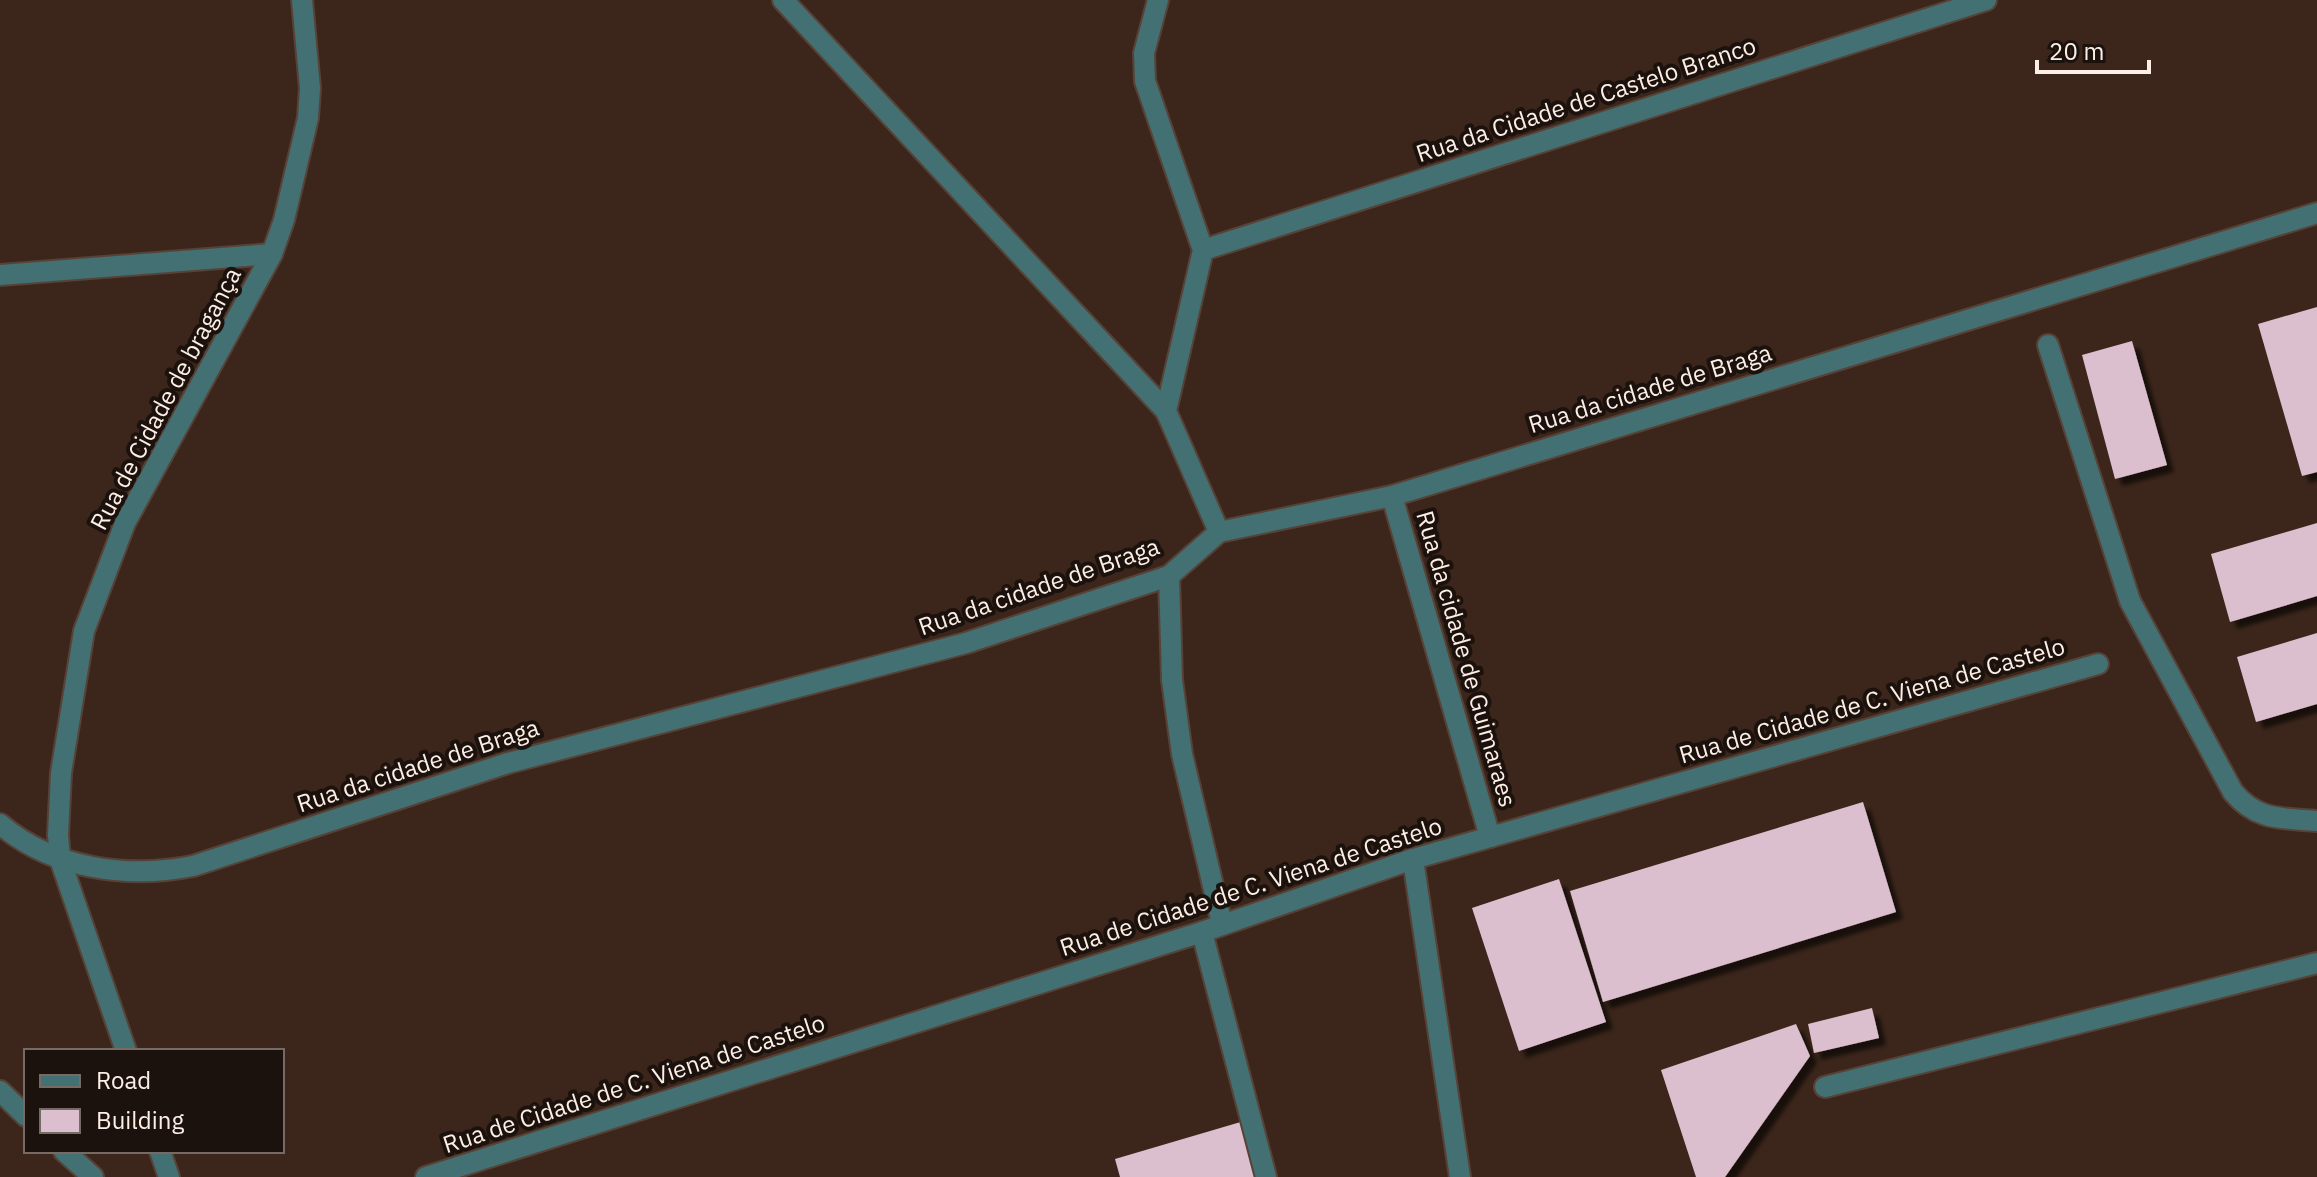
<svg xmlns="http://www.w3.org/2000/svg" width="2317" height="1177" font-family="'IBM Plex Sans',sans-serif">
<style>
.building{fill:#dcbfce;filter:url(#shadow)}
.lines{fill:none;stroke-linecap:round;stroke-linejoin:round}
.lane-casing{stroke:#574237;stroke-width:24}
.street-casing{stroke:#574237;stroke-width:24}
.lane{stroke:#427073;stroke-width:20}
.street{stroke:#427073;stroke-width:20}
.labels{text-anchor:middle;stroke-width:8;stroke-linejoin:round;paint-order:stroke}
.street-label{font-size:24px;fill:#fdeee6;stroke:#1c120d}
</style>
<defs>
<filter id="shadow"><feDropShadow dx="7" dy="7" stdDeviation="2" flood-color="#0009"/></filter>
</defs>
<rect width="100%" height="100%" fill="#3c261b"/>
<!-- building -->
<g class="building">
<path d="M2317,307V472L2302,476L2258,324Z"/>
<path d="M2132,341L2167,465L2115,479L2082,355Z"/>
<path d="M2317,523V596L2230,622L2211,554Z"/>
<path d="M2317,633V704L2256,722L2237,657Z"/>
<path d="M1863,802L1896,912L1603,1002L1570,891Z"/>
<path d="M1559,879L1606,1022L1519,1051L1472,908Z"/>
<path d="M1872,1008L1879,1038L1814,1053L1808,1024Z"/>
<path d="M1796,1024L1810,1056L1725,1177H1696L1661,1070Z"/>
<path d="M1244,1121L1259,1177H1120L1115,1159Z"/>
</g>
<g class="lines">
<defs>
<g id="lane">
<path d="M2048,345L2130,601L2233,792C2257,821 2282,818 2317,821"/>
<path d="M1825,1087L2317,963"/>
</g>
<g id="street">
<path d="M783,0L1166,411"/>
<path d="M1158,0L1144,53L1145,81L1203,250L1166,411L1219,532"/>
<path d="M1203,250L1986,0"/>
<path d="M0,275L272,254"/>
<path d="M1392,496L1490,837"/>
<path d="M1169,576L1172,680L1182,754L1222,924"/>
<path d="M0,824C53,869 127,879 193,866L508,763L966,643L1169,576L1219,532L1392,496L2317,213"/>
<path d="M1413,859L1460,1177"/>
<path d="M1202,932L1266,1177"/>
<path d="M126,1051L60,859L58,835L61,773L84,631L125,523L272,254L284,220L308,118L310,88L302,0"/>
<path d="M0,1091L26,1116"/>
<path d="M64,1151L93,1177"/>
<path d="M160,1151L169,1177"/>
<path d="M426,1177L1202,932L1413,859L2098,664"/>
</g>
</defs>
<!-- lane casing -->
<use href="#lane" class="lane-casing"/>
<!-- street casing -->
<use href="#street" class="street-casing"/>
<!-- lane -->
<use href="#lane" class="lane"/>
<!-- street -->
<use href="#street" class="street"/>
</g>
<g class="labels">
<!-- street labels -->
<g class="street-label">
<text transform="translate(1586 100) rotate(-18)" y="8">Rua da Cidade de Castelo Branco</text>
<text transform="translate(1650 389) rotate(-17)" y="8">Rua da cidade de Braga</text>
<text transform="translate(166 399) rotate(-62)" y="8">Rua de Cidade de bragança</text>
<text transform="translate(1039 587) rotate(-19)" y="8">Rua da cidade de Braga</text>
<text transform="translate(1466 659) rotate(74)" y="8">Rua da cidade de Guimaraes</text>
<text transform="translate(1872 701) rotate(-16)" y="8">Rua de Cidade de C. Viena de Castelo</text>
<text transform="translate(418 766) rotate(-18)" y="8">Rua da cidade de Braga</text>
<text transform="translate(1251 887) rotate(-18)" y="8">Rua de Cidade de C. Viena de Castelo</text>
<text transform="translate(634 1084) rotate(-18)" y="8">Rua de Cidade de C. Viena de Castelo</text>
</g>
</g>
<!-- legend -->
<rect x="24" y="1049" width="260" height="104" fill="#1c120d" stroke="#766a64" stroke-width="2"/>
<rect x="40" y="1075" width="40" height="12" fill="#427073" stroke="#766a64" stroke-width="2"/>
<text x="96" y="1089" font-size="24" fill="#fdeee6">Road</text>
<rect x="40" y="1109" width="40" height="24" fill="#dcbfce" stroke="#766a64" stroke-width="2"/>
<text x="96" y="1129" font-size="24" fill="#fdeee6">Building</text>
<!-- scale -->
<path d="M2037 60v12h112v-12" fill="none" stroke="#fdeee6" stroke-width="4"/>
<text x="2049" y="60" font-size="24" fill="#fdeee6" stroke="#1c120d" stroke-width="6" paint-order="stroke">20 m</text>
</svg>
